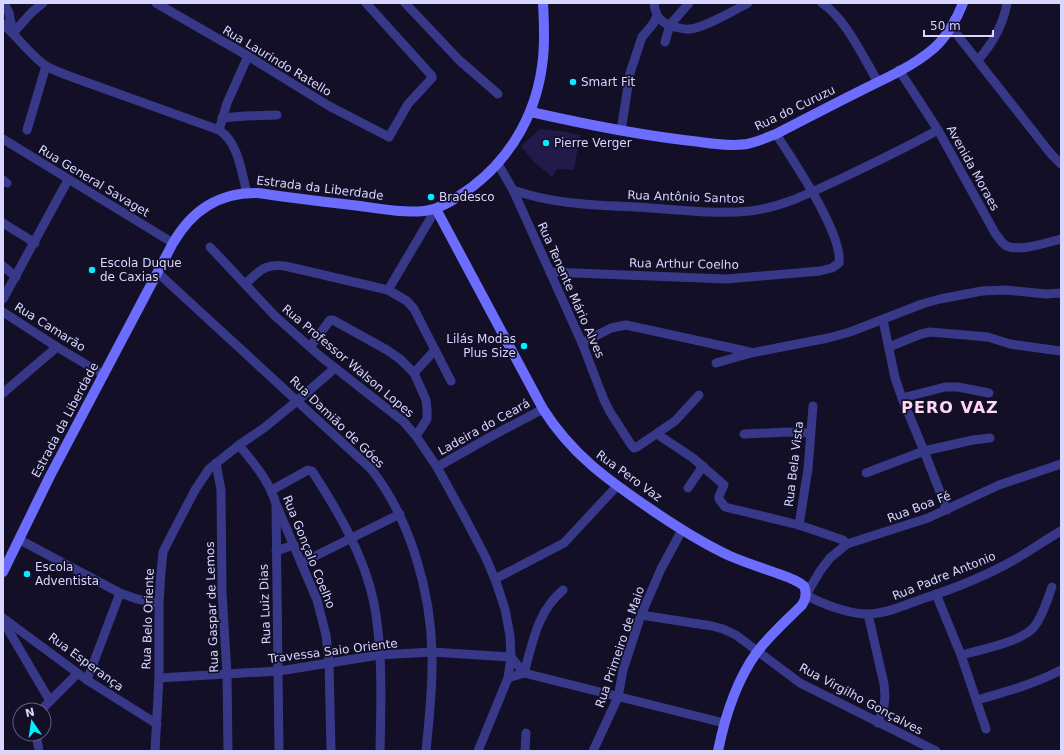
<svg xmlns="http://www.w3.org/2000/svg" width="1064" height="754" font-family="'DejaVu Sans',sans-serif">
<style>
.building{fill:#221a49}
.lines{fill:none;stroke-linecap:round;stroke-linejoin:round}
.street{stroke:#383888;stroke-width:9}
.secondary{stroke:#6c6dff;stroke-width:10}
.poi-dot{fill:#01eeff;stroke:#120f27;stroke-width:1.5}
.labels{text-anchor:middle;stroke-width:3.5;stroke-linejoin:round;paint-order:stroke}
.street-label{font-size:12px;fill:#d8d5ff;stroke:#120f27}
.poi-label{font-size:12px;fill:#d8d5ff;stroke:#120f27;text-anchor:start}
.district-label{font-size:16px;font-weight:bold;letter-spacing:1px;fill:#ffd7f2;stroke:#120f27}
</style>
<rect width="100%" height="100%" fill="#120f27"/>
<!-- building -->
<path class="building" d="M540,129L560,131L580,135L574,170L557,169L552,177L534,162L521,146Z"/>
<g class="lines">
<!-- street -->
<g class="street">
<path d="M4,3L9,13L13,33"/>
<path d="M156,3L248,56L329,106L389,137L408,104L432,78V76L366,3"/>
<path d="M405,3L459,60L498,94"/>
<path d="M654,3C655,14 659,21 669,25C675,27 684,30 690,29C706,27 733,11 748,3"/>
<path d="M822,3C846,19 863,57 878,82"/>
<path d="M3,24C18,37 30,55 46,66C53,70 61,73 69,76L219,130C239,143 241,172 247,193"/>
<path d="M951,27L1051,154L1061,164"/>
<path d="M13,33L32,12L43,3"/>
<path d="M665,42L670,25L689,3"/>
<path d="M978,60C993,43 1003,26 1007,3"/>
<path d="M899,70L938,130L995,233C998,237 1002,243 1005,245C1016,253 1049,242 1061,239"/>
<path d="M222,118L245,116L277,115"/>
<path d="M27,130L46,66"/>
<path d="M219,130L227,103L248,56"/>
<path d="M621,131L630,73L642,37L653,24L657,16"/>
<path d="M3,139L173,243"/>
<path d="M498,164L513,190L550,272L582,343L604,400L610,412L632,446L634,448L637,447L675,421L699,395"/>
<path d="M3,180L7,183"/>
<path d="M513,190C552,204 594,205 635,207C673,209 713,215 750,211C782,207 810,193 838,180C872,164 905,148 938,130"/>
<path d="M3,223L35,243"/>
<path d="M210,247L275,316L320,356L404,422L416,436L437,467L464,516L486,558L496,582L505,609L510,636L511,657L508,678L478,751"/>
<path d="M3,266L16,277"/>
<path d="M550,272L726,279L820,271L832,268L839,263C843,234 793,160 776,134"/>
<path d="M158,273L371,469C410,518 431,592 432,654C433,687 429,719 426,751"/>
<path d="M245,284C260,271 264,263 285,266L388,290L407,301L414,309L451,381"/>
<path d="M388,290L436,209"/>
<path d="M3,299L68,180"/>
<path d="M3,312L57,347L104,375"/>
<path d="M883,320L895,378L902,398L924,451L947,510"/>
<path d="M582,343L611,328L626,325L750,352"/>
<path d="M310,347L330,320H333L387,350L400,359L414,373L426,400L427,409V419L416,436"/>
<path d="M889,347L921,334L930,332L988,337L1010,344L1060,351"/>
<path d="M716,363L751,353L828,338L850,332L922,304L940,299L982,291L1005,290L1046,294L1061,293"/>
<path d="M414,373L435,350"/>
<path d="M3,393L57,347"/>
<path d="M902,398L945,387H958L989,393"/>
<path d="M657,434L693,458L724,485L719,496V499L725,507L799,525L843,540L847,544"/>
<path d="M744,434L788,432L810,433"/>
<path d="M239,445C254,464 269,480 276,504L317,600L326,635L329,662L331,751"/>
<path d="M216,463L221,490L222,592L227,674L228,751"/>
<path d="M1061,464L999,485L928,518L847,544L830,558L820,571L806,595C822,604 851,615 870,614C888,613 905,605 922,599C953,589 986,576 1014,560C1030,551 1045,540 1061,531"/>
<path d="M437,467L490,437L543,409"/>
<path d="M866,473L924,451L973,440L990,438"/>
<path d="M688,488L703,466"/>
<path d="M272,490L308,470L312,471C338,511 364,555 374,603C383,651 381,702 380,751"/>
<path d="M276,507L279,751"/>
<path d="M799,525L808,469L813,406"/>
<path d="M20,540L120,593L137,599L159,603"/>
<path d="M276,551L294,545"/>
<path d="M301,563L400,514"/>
<path d="M495,579L564,543L617,486"/>
<path d="M936,594L961,655L986,729"/>
<path d="M868,614L884,684L885,697L884,706L878,723"/>
<path d="M641,615L712,626L723,629L736,635L800,683L936,751"/>
<path d="M3,618L87,680L157,724"/>
<path d="M3,621L50,701"/>
<path d="M961,655C981,650 1021,642 1034,627C1043,616 1047,600 1052,587"/>
<path d="M524,673C533,642 537,612 563,590"/>
<path d="M159,678L279,671L379,655L432,652L511,657L524,673"/>
<path d="M508,678L524,673L724,723"/>
<path d="M87,680L120,593"/>
<path d="M977,700C1006,692 1034,684 1061,670"/>
<path d="M41,710L77,674"/>
<path d="M36,734L39,751"/>
<path d="M155,751L159,678V603L161,572L163,552L171,536L195,490L209,469L239,445L264,428L297,401L335,368"/>
<path d="M525,751L526,733"/>
<path d="M593,751L618,697L623,670L641,615L661,569L682,530"/>
</g>
<!-- secondary -->
<g class="secondary">
<path d="M531,112C584,124 638,135 692,141C710,143 729,147 747,144C757,142 766,138 776,134C805,119 834,104 864,89C887,78 913,66 933,49C946,38 957,19 963,3"/>
<path d="M436,209L543,409C572,455 608,480 652,510C677,527 702,543 730,556C746,563 763,568 779,574C788,577 797,580 804,586C807,593 806,599 802,605C787,620 770,635 757,652C736,681 725,716 718,751"/>
<path d="M3,572L50,476L173,243C192,210 219,192 258,193C292,198 326,202 360,206C381,209 403,213 424,211C442,209 458,197 472,187C514,155 538,109 543,58C545,40 544,21 543,3"/>
</g>
</g>
<!-- markers -->
<g class="poi-dot">
<circle cx="573" cy="82" r="4"/>
<circle cx="546" cy="143" r="4"/>
<circle cx="431" cy="197" r="4"/>
<circle cx="92" cy="270" r="4"/>
<circle cx="524" cy="346" r="4"/>
<circle cx="27" cy="574" r="4"/>
</g>
<g class="labels">
<!-- street labels -->
<g class="street-label">
<text transform="translate(277 61) rotate(31)" y="4">Rua Laurindo Ratello</text>
<text transform="translate(795 108) rotate(-26)" y="4">Rua do Curuzu</text>
<text transform="translate(973 168) rotate(61)" y="4">Avenida Moraes</text>
<text transform="translate(94 181) rotate(31)" y="4">Rua General Savaget</text>
<text transform="translate(320 188) rotate(7)" y="4">Estrada da Liberdade</text>
<text transform="translate(686 197) rotate(2)" y="4">Rua Antônio Santos</text>
<text transform="translate(684 264) rotate(1)" y="4">Rua Arthur Coelho</text>
<text transform="translate(571 290) rotate(66)" y="4">Rua Tenente Mário Alves</text>
<text transform="translate(50 327) rotate(32)" y="4">Rua Camarão</text>
<text transform="translate(348 361) rotate(40)" y="4">Rua Professor Walson Lopes</text>
<text transform="translate(65 420) rotate(-62)" y="4">Estrada da Liberdade</text>
<text transform="translate(337 422) rotate(44)" y="4">Rua Damião de Góes</text>
<text transform="translate(484 427) rotate(-29)" y="4">Ladeira do Ceará</text>
<text transform="translate(794 464) rotate(-83)" y="4">Rua Bela Vista</text>
<text transform="translate(629 476) rotate(36)" y="4">Rua Pero Vaz</text>
<text transform="translate(919 507) rotate(-21)" y="4">Rua Boa Fé</text>
<text transform="translate(309 552) rotate(68)" y="4">Rua Gonçalo Coelho</text>
<text transform="translate(944 576) rotate(-22)" y="4">Rua Padre Antonio</text>
<text transform="translate(265 604) rotate(-92)" y="4">Rua Luiz Dias</text>
<text transform="translate(212 607) rotate(-92)" y="4">Rua Gaspar de Lemos</text>
<text transform="translate(148 619) rotate(-88)" y="4">Rua Belo Oriente</text>
<text transform="translate(620 647) rotate(-71)" y="4">Rua Primeiro de Maio</text>
<text transform="translate(333 651) rotate(-7)" y="4">Travessa Saio Oriente</text>
<text transform="translate(86 662) rotate(36)" y="4">Rua Esperança</text>
<text transform="translate(861 699) rotate(28)" y="4">Rua Virgilho Gonçalves</text>
</g>
<!-- poi labels -->
<g class="poi-label">
<text x="581" y="86">Smart Fit</text>
<text x="554" y="147">Pierre Verger</text>
<text x="439" y="201">Bradesco</text>
<text x="100" y="267">Escola Duque<tspan x="100" dy="14">de Caxias</tspan></text>
<text x="516" y="343" text-anchor="end">Lilás Modas<tspan x="516" dy="14">Plus Size</tspan></text>
<text x="35" y="571">Escola<tspan x="35" dy="14">Adventista</tspan></text>
</g>
<!-- district labels -->
<g class="district-label">
<text x="950" y="413">PERO VAZ</text>
</g>
</g>
<!-- border -->
<rect width="1064" height="754" fill="none" stroke="#d8d5ff" stroke-width="8"/>
<!-- north arrow -->
<g transform="translate(32 722) rotate(347)"><circle r="19" fill="#120f27" stroke="#615e7d"/>
<path d="M0-3L7 15L0 10L-7 15Z" fill="#01eeff"/>
<text y="-6" font-size="11" font-weight="bold" text-anchor="middle" fill="#d8d5ff">N</text>
</g>
<!-- scale -->
<path d="M924 30v6h69v-6" fill="none" stroke="#d8d5ff" stroke-width="2"/>
<text x="930" y="30" font-size="12" fill="#d8d5ff" stroke="#120f27" stroke-width="3" paint-order="stroke">50 m</text>
</svg>
